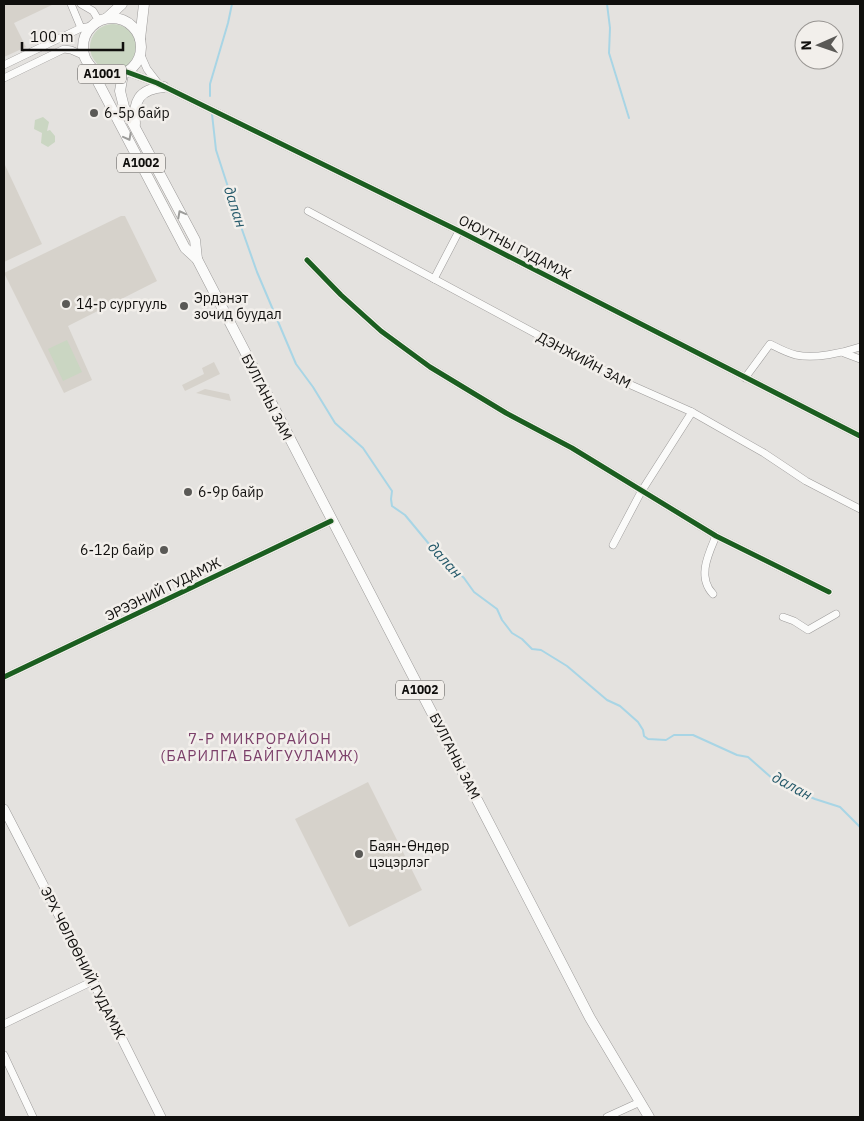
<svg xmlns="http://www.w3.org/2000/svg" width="864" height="1121" font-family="'IBM Plex Sans',sans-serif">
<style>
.built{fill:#d6d2cb}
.green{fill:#cad6c2}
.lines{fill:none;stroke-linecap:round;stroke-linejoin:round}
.stream{stroke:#a8d5e5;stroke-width:2}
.minor-casing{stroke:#9c9a99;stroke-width:8}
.major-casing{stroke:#9c9a99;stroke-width:10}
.highway-casing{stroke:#9c9a99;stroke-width:11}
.minor{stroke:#fbfbfa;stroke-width:7}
.major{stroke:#fbfbfa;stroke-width:9}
.highway{stroke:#fbfbfa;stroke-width:10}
.cycleway-casing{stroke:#f2efeb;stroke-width:8}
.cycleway{stroke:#1b5e20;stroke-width:5}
.oneway{stroke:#9d9d9b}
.poi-dot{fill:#5a5956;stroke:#f2efeb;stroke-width:2}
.labels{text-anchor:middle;stroke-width:5;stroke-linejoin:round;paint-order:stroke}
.shield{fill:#f2efeb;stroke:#545250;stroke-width:1}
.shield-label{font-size:12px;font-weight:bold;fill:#100f0d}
.poi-label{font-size:14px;fill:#100f0d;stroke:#f2efeb;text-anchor:start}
.street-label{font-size:14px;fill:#100f0d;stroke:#f2efeb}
.water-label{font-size:15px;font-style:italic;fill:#235869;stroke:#f2efeb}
.neighbourhood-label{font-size:15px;letter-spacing:1px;fill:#7c406a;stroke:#f2efeb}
</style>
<rect width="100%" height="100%" fill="#e4e2df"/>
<!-- built -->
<g class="built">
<path d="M4,4H54L14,23L26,47L4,57Z"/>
<path d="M4,163L42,244L4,262Z"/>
<path d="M121,216H125L157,281L68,326L92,380L64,393L4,273Z"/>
<path d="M214,362L220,374L185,391L182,385L204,374L202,368Z"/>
<path d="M205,389L229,394L231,401L196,393Z"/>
<path d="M368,782L422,890L349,927L295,819Z"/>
</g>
<!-- green -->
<g class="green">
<circle cx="113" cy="47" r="23"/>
<path d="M43,117L49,122L47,131L50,130L55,136V142L48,147L41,143L42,133L34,129L35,120Z"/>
<path d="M67,340L82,372L63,381L48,349Z"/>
</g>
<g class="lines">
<!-- stream -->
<g class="stream">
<path d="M607,4L610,28L609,53L629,118"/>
<path d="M210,96V84L228,23L232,4"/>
<path d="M212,114L216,150L239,221L257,272L296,364L313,387L335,423L363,448L392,491L391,499L392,506L405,515L434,550L464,578L474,592L497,609L502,620L512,633L522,639L532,649L541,650L567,666L607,700L620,706L638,722L643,730L644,736L648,739L666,740L674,735H693L737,755L748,757L773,779L789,784L801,793L815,799L840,807L860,827"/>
</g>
<defs>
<g id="minor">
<path d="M71,4L81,28"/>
<path d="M81,4L93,11L99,21"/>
<path d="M140,53L147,69L157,82"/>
<path d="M4,65L81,28L92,26"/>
<path d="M127,72L157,83L459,231L860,436"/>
<path d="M4,78L64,49L71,50L85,56"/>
<path d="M308,211L631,385L692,412L764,453L806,481L860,509"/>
<path d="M307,260L341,295L381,331L430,367L506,413L572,448L716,536L829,592"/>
<path d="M434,279L459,231"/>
<path d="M844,353L860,359"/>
<path d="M745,378L770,344C778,348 787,353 796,355C815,359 842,353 860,347"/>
<path d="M613,545L641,492L692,412"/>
<path d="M713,594C697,577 708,555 716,536"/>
<path d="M783,617L794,621L808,630L836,614"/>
<path d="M4,677L331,521"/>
<path d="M4,1024L93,981"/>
<path d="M4,1055L33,1117"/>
<path d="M607,1117L640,1102"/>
</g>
<path id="major" d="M4,809L93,981L161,1117"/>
<g id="highway">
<path d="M107,18L122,4"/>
<circle cx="112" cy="47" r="29"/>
<path d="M140,39L144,4"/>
<path d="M88,63L185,248L197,259L590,1018L649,1117"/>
<path d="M123,74L120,91L124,107L195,240L197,259"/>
<path d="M135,124C133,101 139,89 164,87"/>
</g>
</defs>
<!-- minor casing -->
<use href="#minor" class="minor-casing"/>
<!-- major casing -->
<use href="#major" class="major-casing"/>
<!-- highway casing -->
<use href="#highway" class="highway-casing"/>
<!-- minor -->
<use href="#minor" class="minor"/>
<!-- major -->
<use href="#major" class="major"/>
<!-- highway -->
<use href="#highway" class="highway"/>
<defs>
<g id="cycleway">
<path d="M127,72L157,83L459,231L860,436"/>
<path d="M307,260L341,295L381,331L430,367L506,413L572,448L716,536L829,592"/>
<path d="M4,677L331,521"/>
</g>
</defs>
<!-- cycleway casing -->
<use href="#cycleway" class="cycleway-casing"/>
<!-- cycleway -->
<use href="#cycleway" class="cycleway"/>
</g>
<!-- one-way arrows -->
<defs><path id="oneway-chevron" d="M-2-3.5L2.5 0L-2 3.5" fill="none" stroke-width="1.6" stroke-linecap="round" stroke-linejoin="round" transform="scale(1.25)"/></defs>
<g class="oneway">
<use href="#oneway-chevron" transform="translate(128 137) rotate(62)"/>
<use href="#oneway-chevron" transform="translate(181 214) rotate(-118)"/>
</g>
<!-- markers -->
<g class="poi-dot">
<circle cx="94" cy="113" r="5"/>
<circle cx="66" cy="304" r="5"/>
<circle cx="184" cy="306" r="5"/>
<circle cx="188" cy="492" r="5"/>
<circle cx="164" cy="550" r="5"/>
<circle cx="359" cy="854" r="5"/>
</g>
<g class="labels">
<!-- shield labels -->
<g class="shield">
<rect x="78" y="64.5" width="48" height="19" rx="4"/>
<rect x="117" y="153.5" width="48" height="19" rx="4"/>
<rect x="396" y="680.5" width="48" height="19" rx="4"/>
</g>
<g class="shield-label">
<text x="102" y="78">A1001</text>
<text x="141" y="167">A1002</text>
<text x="420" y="694">A1002</text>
</g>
<!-- poi labels -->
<g class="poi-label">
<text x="104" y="118">6-5р байр</text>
<text x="194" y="303">Эрдэнэт<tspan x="194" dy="16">зочид буудал</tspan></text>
<text x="76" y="309">14-р сургууль</text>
<text x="198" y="497">6-9р байр</text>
<text x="154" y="555" text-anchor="end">6-12р байр</text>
<text x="369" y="851">Баян-Өндөр<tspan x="369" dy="16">цэцэрлэг</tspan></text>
</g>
<!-- street labels -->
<g class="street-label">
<text transform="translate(515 247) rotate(27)" y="5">ОЮУТНЫ ГУДАМЖ</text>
<text transform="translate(584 360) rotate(28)" y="5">ДЭНЖИЙН ЗАМ</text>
<text transform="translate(267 397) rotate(63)" y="5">БУЛГАНЫ ЗАМ</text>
<text transform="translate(163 589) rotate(-26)" y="5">ЭРЭЭНИЙ ГУДАМЖ</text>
<text transform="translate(455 756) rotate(63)" y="5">БУЛГАНЫ ЗАМ</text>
<text transform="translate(83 963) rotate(63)" y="5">ЭРХ ЧӨЛӨӨНИЙ ГУДАМЖ</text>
</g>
<!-- water labels -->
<g class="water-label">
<text transform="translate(235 207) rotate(72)" y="5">далан</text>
<text transform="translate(445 560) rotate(48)" y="5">далан</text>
<text transform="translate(792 786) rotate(28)" y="5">далан</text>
</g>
<!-- neighbourhood labels -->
<g class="neighbourhood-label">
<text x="260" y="744">7-Р МИКРОРАЙОН<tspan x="260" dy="17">(БАРИЛГА БАЙГУУЛАМЖ)</tspan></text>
</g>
</g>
<!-- border -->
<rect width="864" height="1121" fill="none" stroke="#100f0d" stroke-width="10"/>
<!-- north arrow -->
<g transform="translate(819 45) rotate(268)"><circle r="24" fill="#f2efeb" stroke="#989592"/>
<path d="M0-4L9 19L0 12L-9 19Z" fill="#5a5956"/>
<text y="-8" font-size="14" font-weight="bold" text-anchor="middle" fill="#100f0d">N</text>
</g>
<!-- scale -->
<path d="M22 42v8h101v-8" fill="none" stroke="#100f0d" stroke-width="2.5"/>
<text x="30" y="42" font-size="15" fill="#100f0d" stroke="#f2efeb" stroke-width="4" paint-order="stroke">100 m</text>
</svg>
